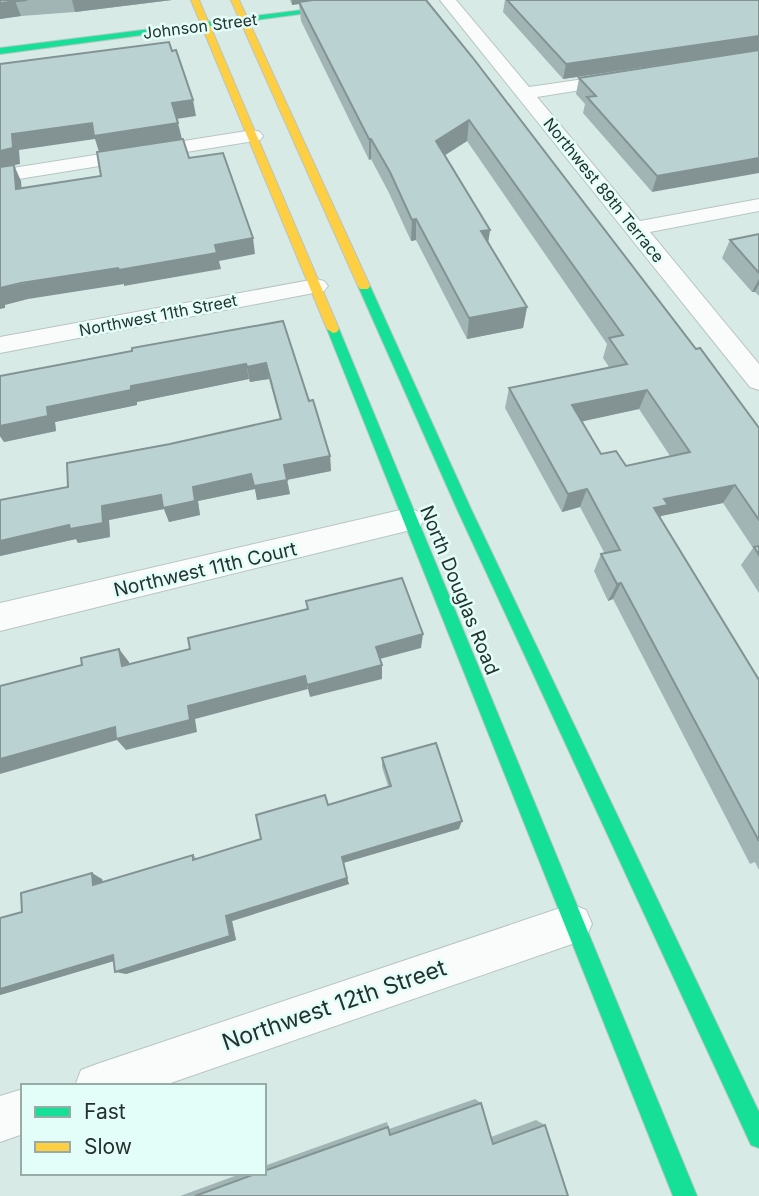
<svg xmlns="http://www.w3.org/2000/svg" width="759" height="1196" font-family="Inter,sans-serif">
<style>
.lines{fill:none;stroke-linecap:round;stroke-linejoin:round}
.street-casing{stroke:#b7c5c2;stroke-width:2}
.fast-casing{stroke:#b7c5c2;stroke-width:2}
.slow-casing{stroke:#b7c5c2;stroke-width:2}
.street{fill:#f9fcfb;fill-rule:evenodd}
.fast{fill:#16e098;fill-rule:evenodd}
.slow{fill:#ffcf43;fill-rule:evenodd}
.wall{fill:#a1b5b5;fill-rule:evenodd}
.shaded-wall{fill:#839394}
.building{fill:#bbd2d3;stroke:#839394;stroke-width:2;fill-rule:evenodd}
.labels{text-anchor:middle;stroke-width:5;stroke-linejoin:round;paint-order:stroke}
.far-street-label{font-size:16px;fill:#24312e;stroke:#e3fef8}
.street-label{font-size:19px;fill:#24312e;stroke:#e3fef8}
.near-street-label{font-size:23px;fill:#24312e;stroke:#e3fef8}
</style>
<rect width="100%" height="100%" fill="#d8eae6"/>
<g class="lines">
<defs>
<g id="street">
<path d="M440,0H456L529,87L619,74L625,75L628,79L625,83L619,84L537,97L640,221L759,199V211L650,232L759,364V390L750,387Z"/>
<path d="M253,130L260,132L263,136L260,140L0,182V170Z"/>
<path d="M316,279L324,281L328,286L324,291L0,353V337Z"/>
<path d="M409,508L419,512L424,520L419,528L0,631V603Z"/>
<path d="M572,904L586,910L592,924L586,938L572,944L162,1086H75L81,1070L97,1064Z"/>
<path d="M23,1089V1134L0,1142V1096Z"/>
</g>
<g id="fast">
<path d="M382,0H405L0,54V48Z"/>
<path d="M364,282L370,286L471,509L759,1112V1148L751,1145L457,509L358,286Z"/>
<path d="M333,325L339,329L697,1196H673L327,329Z"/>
</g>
<g id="slow">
<path d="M191,0H199L339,329L337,332L333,333L327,329Z"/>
<path d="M231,0H239L370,286L368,289H360L358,286Z"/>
</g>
</defs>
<!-- street casing -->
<use href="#street" class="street-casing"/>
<!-- fast casing -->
<use href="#fast" class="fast-casing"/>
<!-- slow casing -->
<use href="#slow" class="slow-casing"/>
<!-- street -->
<use href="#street" class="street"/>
<!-- fast -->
<use href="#fast" class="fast"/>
<!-- slow -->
<use href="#slow" class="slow"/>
</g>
<!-- wall -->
<g class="wall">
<path d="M0,0H172L75,12L21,16L0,19Z"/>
<path d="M290,0H426L696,349L759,428V593L741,565L753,548L723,503L661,516L660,518L759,680V870L755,862L750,864L613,599L608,601L594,571L601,554H605L580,507L562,512L505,408L509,388L609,367L603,358L607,344L467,141L444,156L490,230L488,242L527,307L523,328L467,339L416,240L411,241L389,193L371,159L369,160L301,21L299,4L292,5ZM639,409L670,456L626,466L601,454L582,421Z"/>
<path d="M505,0H759L652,192L583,113L585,104L576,94L579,78L726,55L563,79L503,12Z"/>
<path d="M759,234V296L755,292H752L722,258L730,240Z"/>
<path d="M283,321L309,401L330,456L331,471L287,480L290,494L257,500L255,489L198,501L200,515L169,522L164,509L109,520L110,537L78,543L76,539L0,556V500L68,487L170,444L280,419L269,379L250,382L249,379L137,402V405L55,422L56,431L4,442L0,436V376Z"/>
<path d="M382,758L459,829L343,863L349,884L232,921L236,940L126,974L114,961L0,995L22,912L102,879L103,882L193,855L197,859L261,839L328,805L388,786L382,767Z"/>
<path d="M475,1099L481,1103L491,1137L536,1120L545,1125L568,1196H180L243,1173H264V1166L387,1122L389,1129Z"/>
</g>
<!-- shaded-wall -->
<g class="shaded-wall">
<path d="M72,0H172L75,12Z"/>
<path d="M292,0H334L299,2V4L292,5Z"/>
<path d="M15,1L21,16L0,19V3Z"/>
<path d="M759,36V50L563,79L566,64Z"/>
<path d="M193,100L196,116L176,119L172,103Z"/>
<path d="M469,120L467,141L434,162L436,141Z"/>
<path d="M92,123H178L182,139L99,152L95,139L19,150L20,164L14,165L21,181L23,205L0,168V151L12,134Z"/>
<path d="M369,139H371V159L369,160Z"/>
<path d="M759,158V173L652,192L657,176Z"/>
<path d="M416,219V240L411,241L412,220Z"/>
<path d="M490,230L487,250L481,231Z"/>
<path d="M253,238L255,254L219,261L221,269L124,286V284L28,299L5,305V308L0,309V288Z"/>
<path d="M759,279V284L755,292H752Z"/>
<path d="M527,307L523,328L467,339L469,318Z"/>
<path d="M266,363L269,379L250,382L247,367Z"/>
<path d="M246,364L249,379L137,402V405L55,422L56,431L4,442L0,436V426L47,407L131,386Z"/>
<path d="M647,390L639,409L566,425L572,405Z"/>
<path d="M330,456L331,471L286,480L284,465Z"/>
<path d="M251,474L287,480L290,494L257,500L255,489L198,501L200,515L169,522L164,509L109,520L110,537L78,543L76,539L0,556V541L102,506Z"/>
<path d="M735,485L723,503L661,516L658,523L654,508L664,499Z"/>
<path d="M587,489L580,507L562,512L568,494Z"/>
<path d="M621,583L613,599L608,601L617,584Z"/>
<path d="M423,634L421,648L376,660V647Z"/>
<path d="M119,649L129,662L131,679L122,666Z"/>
<path d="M382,665V679L310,697L307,685Z"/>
<path d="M305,676L308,689L195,719L197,732L126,750L117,740L0,774V759L188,706Z"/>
<path d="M462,821L459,829L343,863L342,857Z"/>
<path d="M92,873L102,879L104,891L93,885Z"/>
<path d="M347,878L349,884L232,921L236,940L126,974L115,972L226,916Z"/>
<path d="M113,955L124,958L0,995V989Z"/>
</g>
<!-- building -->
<g class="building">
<path d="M0,0H27L0,3Z"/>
<path d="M313,0H426L473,58L696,349L700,348L759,428V520L735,485L664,499L668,505L654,508L759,680V841L621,583L617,584L601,554L620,550L587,489L568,494L509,388L627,364L609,338L623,335L469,120L436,141L490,230L481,231L527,307L469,318L416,219L412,220L390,172L371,139H369L299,2ZM647,390L690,452L626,466L616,451L601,454L572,405Z"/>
<path d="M507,0H759V36L566,64Z"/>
<path d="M169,42L172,51L176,50L193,100L172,103L178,123L94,136L92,123L12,134L13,148L0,151V64Z"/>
<path d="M759,50V158L657,176L587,97L596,96L579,78Z"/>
<path d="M183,139L189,158L223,153L253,238L215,245L217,253L119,270L118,268L21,283L0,288V167L14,165L16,189L101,176L97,152Z"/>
<path d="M759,234V273L730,240Z"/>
<path d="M283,321L309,401L313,400L330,456L284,465L287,480L254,486L251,474L193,487L195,501L163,508L161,495L102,506L103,523L70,529L69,525L0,541V500L68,487L67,463L170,444L281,419L266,363L247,367L246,364L131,386V390L47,407L48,416L0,426V376L132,351V348Z"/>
<path d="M759,546V555L754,547Z"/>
<path d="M402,578L423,634L376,647L382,665L307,685L305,676L188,706L190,720L116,739L115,727L0,759V686L82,665L81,658L119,649L122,666L190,649L188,638L308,609L306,601Z"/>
<path d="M436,743L462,821L342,857L347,878L226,916L230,936L115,972L113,955L0,989V918L22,912L21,893L92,873L93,885L193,855V860L261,839L256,815L325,795L328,805L391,786L382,758Z"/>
<path d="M481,1103L493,1144L545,1125L568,1196H195L258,1173H264V1171L388,1127L390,1135Z"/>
</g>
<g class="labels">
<!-- far-street labels -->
<g class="far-street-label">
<text transform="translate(200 26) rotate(-7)" y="6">Johnson Street</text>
<text transform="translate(604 190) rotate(51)" y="6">Northwest 89th Terrace</text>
<text transform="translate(158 315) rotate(-11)" y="6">Northwest 11th Street</text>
</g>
<!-- street labels -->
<g class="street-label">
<text transform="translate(205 569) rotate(-13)" y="7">Northwest 11th Court</text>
<text transform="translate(460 590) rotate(68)" y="7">North Douglas Road</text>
</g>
<!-- near-street labels -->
<g class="near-street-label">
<text transform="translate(334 1005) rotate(-19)" y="8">Northwest 12th Street</text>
</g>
</g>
<!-- legend -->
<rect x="21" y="1084" width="245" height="91" fill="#e3fef8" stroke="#97aca7" stroke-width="2"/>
<rect x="35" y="1107" width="35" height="10" fill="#16e098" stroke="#97aca7" stroke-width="2"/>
<text x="84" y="1119" font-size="21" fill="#24312e">Fast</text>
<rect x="35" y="1142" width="35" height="10" fill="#ffcf43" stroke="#97aca7" stroke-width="2"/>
<text x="84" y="1154" font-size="21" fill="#24312e">Slow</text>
</svg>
